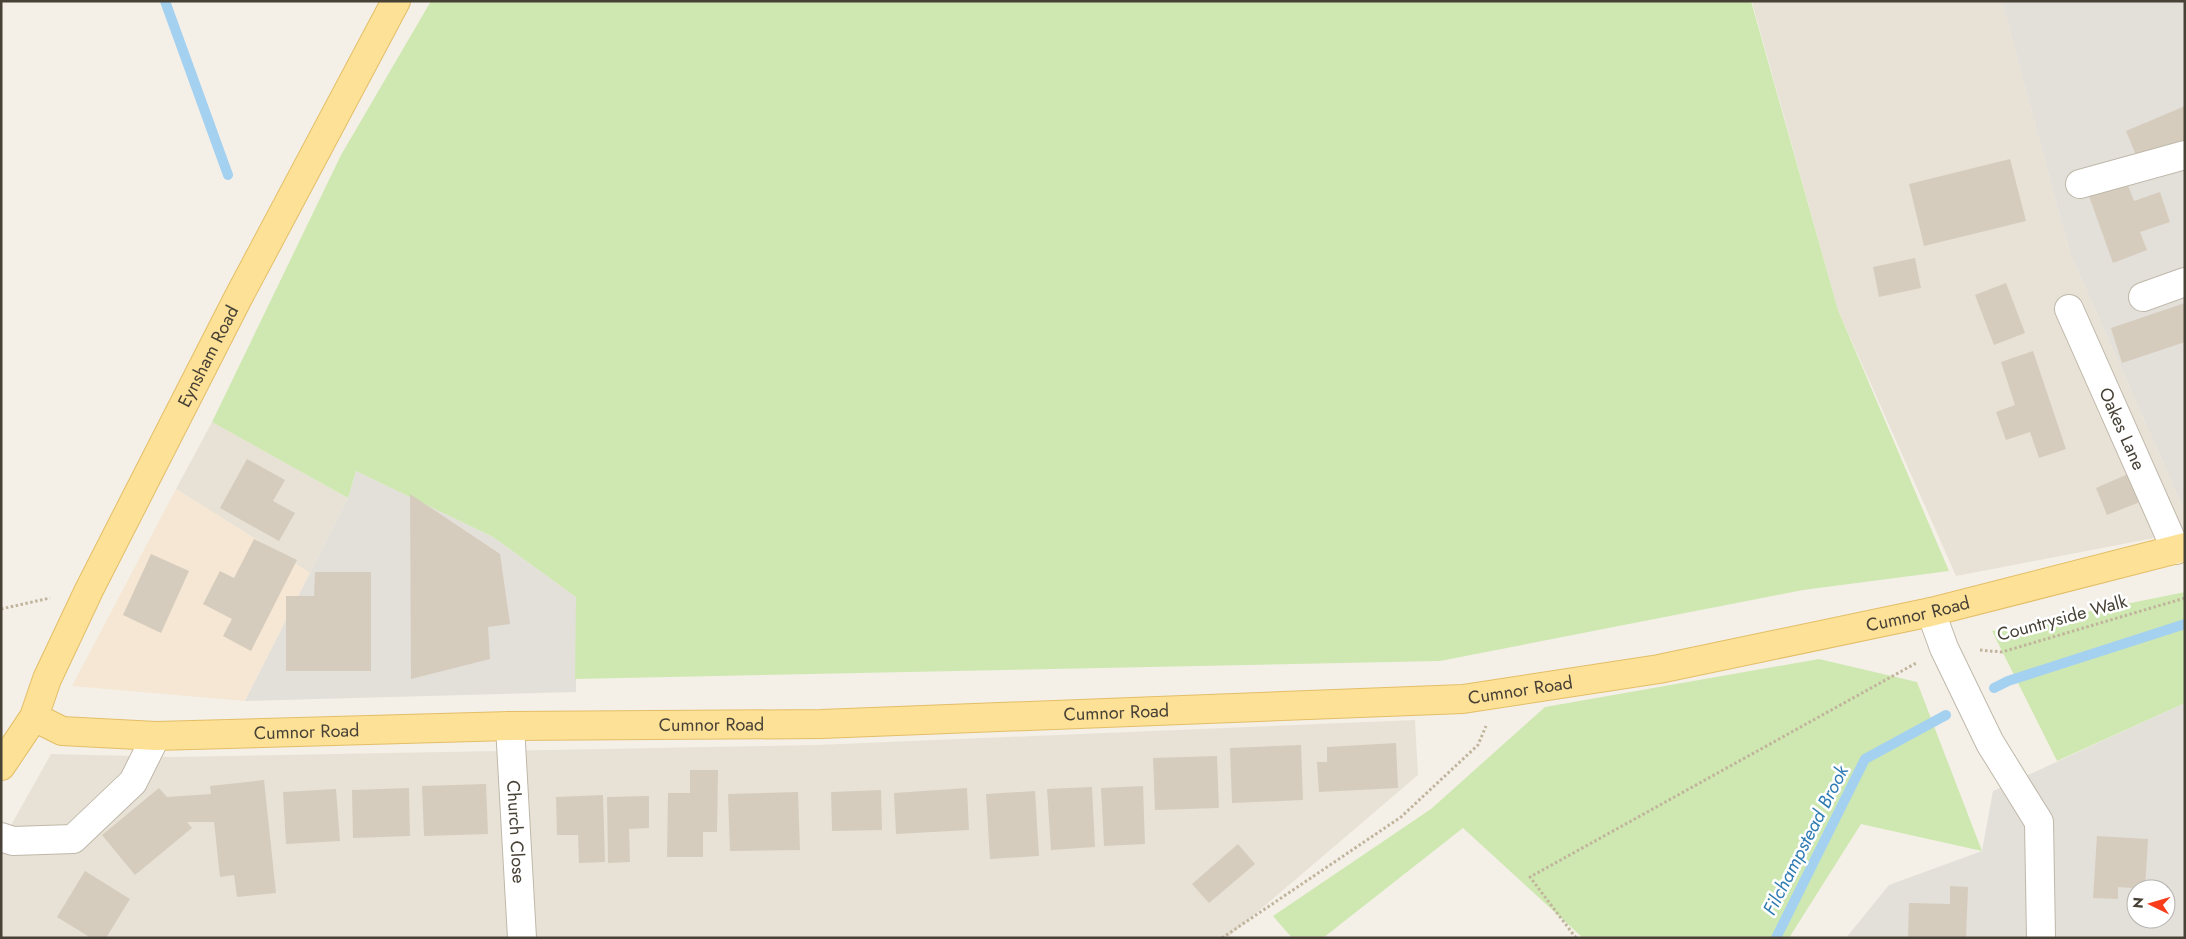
<svg xmlns="http://www.w3.org/2000/svg" width="2186" height="939" font-family="Jost,sans-serif">
<style>
.residential{fill:#e8e2d6}
.commercial{fill:#f5e7d3}
.industrial{fill:#e3dfd9;fill-rule:evenodd}
.green{fill:#cfe8b1}
.lines{fill:none;stroke-linecap:round;stroke-linejoin:round}
.stream{stroke:#a5d1f0;stroke-width:10}
.building{fill:#d5ccbd}
.minor-casing{stroke:#bfb8aa;stroke-width:30}
.major-casing{stroke:#e3be67;stroke-width:30}
.path{stroke:#c1b49c;stroke-width:3;stroke-dasharray:2.5 2.5;stroke-linecap:butt}
.minor{stroke:#fff;stroke-width:28}
.major{stroke:#fde197;stroke-width:28}
.labels{text-anchor:middle;stroke-width:5;stroke-linejoin:round;paint-order:stroke}
.street-label{font-size:18px;fill:#474136;stroke:#fff}
.water-label{font-size:19px;font-style:italic;fill:#307bb2;stroke:#fff}
</style>
<rect width="100%" height="100%" fill="#f4f0e8"/>
<!-- residential -->
<g class="residential">
<path d="M2002,1L2070,253L2185,512V532L1956,576L1838,310L1752,2Z"/>
<path d="M212,422L348,498L310,573L176,489Z"/>
<path d="M1415,720L1418,775L1227,938H1V843L51,754L172,757L816,745Z"/>
</g>
<!-- commercial -->
<path class="commercial" d="M176,489L310,573L245,701L72,686Z"/>
<!-- industrial -->
<g class="industrial">
<path d="M2002,1H2185V512L2070,253Z"/>
<path d="M356,471L493,537L576,597V692L245,701L348,498Z"/>
<path d="M2185,703V938H1846L1889,885L1982,851L1993,791ZM2136,889H2166V919H2136Z"/>
</g>
<!-- green -->
<g class="green">
<path d="M431,1H1751L1838,310L1949,571L1803,590L1440,661L575,679L576,597L493,537L356,471L348,498L212,422L341,155Z"/>
<path d="M2185,592V703L2057,761L1992,631Z"/>
<path d="M1819,659L1917,682L1982,851L1861,824L1789,938H1583L1463,828L1323,938H1292L1273,916L1431,809L1545,707Z"/>
</g>
<g class="lines">
<!-- stream -->
<g class="stream">
<path d="M165,1L228,175"/>
<path d="M1994,688L2008,681L2185,624"/>
<path d="M1776,938L1865,759L1946,715"/>
</g>
</g>
<!-- building -->
<g class="building">
<path d="M2185,106V140L2138,160L2126,131Z"/>
<path d="M2010,159L2026,221L1924,246L1909,184Z"/>
<path d="M2127,183L2134,201L2160,192L2170,222L2140,232L2147,250L2113,263L2089,196Z"/>
<path d="M1915,258L1921,288L1879,297L1873,267Z"/>
<path d="M2006,283L2025,333L1994,345L1975,295Z"/>
<path d="M2185,303V342L2122,363L2111,328Z"/>
<path d="M2033,351L2066,449L2039,458L2030,432L2006,440L1996,412L2015,405L2001,362Z"/>
<path d="M247,459L285,480L273,501L295,513L279,541L220,508Z"/>
<path d="M2128,474L2140,502L2107,515L2096,488Z"/>
<path d="M410,494L500,554L510,624L488,627L490,659L411,679Z"/>
<path d="M254,539L297,560L251,651L223,636L232,619L203,604L220,571L234,578Z"/>
<path d="M151,554L189,571L161,633L123,615Z"/>
<path d="M315,572H371V671H286V596H314Z"/>
<path d="M1396,743L1398,788L1319,792L1317,762H1327V747Z"/>
<path d="M1301,745L1303,800L1232,803L1230,748Z"/>
<path d="M1217,756L1219,808L1155,810L1153,758Z"/>
<path d="M690,770H718L717,832H703V857H667L668,793H690Z"/>
<path d="M264,780L276,893L237,897L234,875L220,877L214,822H187L192,828L135,875L102,835L159,788L167,797L211,794L210,786Z"/>
<path d="M486,784L488,834L424,836L422,786Z"/>
<path d="M1143,786L1145,844L1104,846L1101,788Z"/>
<path d="M1092,787L1095,847L1051,850L1047,789Z"/>
<path d="M409,788L410,836L353,838L352,790Z"/>
<path d="M967,788L969,830L896,834L894,793Z"/>
<path d="M336,789L340,841L286,844L283,792Z"/>
<path d="M881,790L882,830L832,831L831,792Z"/>
<path d="M1035,791L1039,856L990,859L986,794Z"/>
<path d="M798,792L800,850L730,851L728,794Z"/>
<path d="M603,795L605,862L579,863L578,835H557L556,797Z"/>
<path d="M649,796V828L629,829L630,862L608,863L607,797Z"/>
<path d="M2097,836L2148,839L2145,889L2118,887V899L2093,898Z"/>
<path d="M1238,844L1255,864L1209,903L1192,884Z"/>
<path d="M85,871L130,899L106,938H91L57,917Z"/>
<path d="M1950,886L1968,887L1966,938H1908L1909,903L1950,904Z"/>
</g>
<g class="lines">
<defs>
<g id="minor">
<path d="M2080,184L2185,155"/>
<path d="M2143,297L2185,282"/>
<path id="s1" d="M2069,309L2176,550"/>
<path d="M1931,612L1944,648L1990,743L2039,822L2041,938"/>
<path id="s2" d="M510,726L522,938"/>
<path d="M1,837L13,841L73,839L133,782L156,736"/>
</g>
<g id="major">
<path id="s3" d="M34,717L62,731L156,736L510,726L821,724L1463,699L1659,669L1931,612L2185,547"/>
<path id="s4" d="M1,766L34,717L47,679L89,590L238,298L396,1"/>
</g>
</defs>
<!-- minor casing -->
<use href="#minor" class="minor-casing"/>
<!-- major casing -->
<use href="#major" class="major-casing"/>
<!-- path -->
<g class="path">
<path d="M1,609L50,598"/>
<path d="M1980,650L2002,652L2185,598"/>
<path d="M1222,938L1401,817L1478,745L1486,726"/>
<path d="M1576,938L1530,877L1918,662"/>
</g>
<!-- minor -->
<use href="#minor" class="minor"/>
<!-- major -->
<use href="#major" class="major"/>
</g>
<g class="labels">
<!-- street labels -->
<g class="street-label">
<text dy="6" stroke="none"><textPath href="#s4" startOffset="460">Eynsham Road</textPath></text>
<text dy="6" stroke="none"><textPath href="#s1" startOffset="131">Oakes Lane</textPath></text>
<text dy="6" stroke="none"><textPath href="#s3" startOffset="1896">Cumnor Road</textPath></text>
<text transform="translate(2062 618) rotate(-15)" y="6">Countryside Walk</text>
<text dy="6" stroke="none"><textPath href="#s3" startOffset="1491">Cumnor Road</textPath></text>
<text dy="6" stroke="none"><textPath href="#s3" startOffset="1086">Cumnor Road</textPath></text>
<text dy="6" stroke="none"><textPath href="#s3" startOffset="681">Cumnor Road</textPath></text>
<text dy="6" stroke="none"><textPath href="#s3" startOffset="276">Cumnor Road</textPath></text>
<text dy="6" stroke="none"><textPath href="#s2" startOffset="106">Church Close</textPath></text>
</g>
<!-- water labels -->
<g class="water-label">
<text transform="translate(1805 840) rotate(-63)" y="7">Filchampstead Brook</text>
</g>
</g>
<!-- border -->
<rect width="2186" height="939" fill="none" stroke="#474136" stroke-width="5"/>
<!-- north arrow -->
<g transform="translate(2151 904) rotate(275)"><circle r="24" fill="#ffffff" stroke="#b5b3af"/>
<path d="M0-4L9 19L0 12L-9 19Z" fill="#f83d1b"/>
<text y="-8" font-size="14" font-weight="bold" text-anchor="middle" fill="#474136">N</text>
</g>
</svg>
